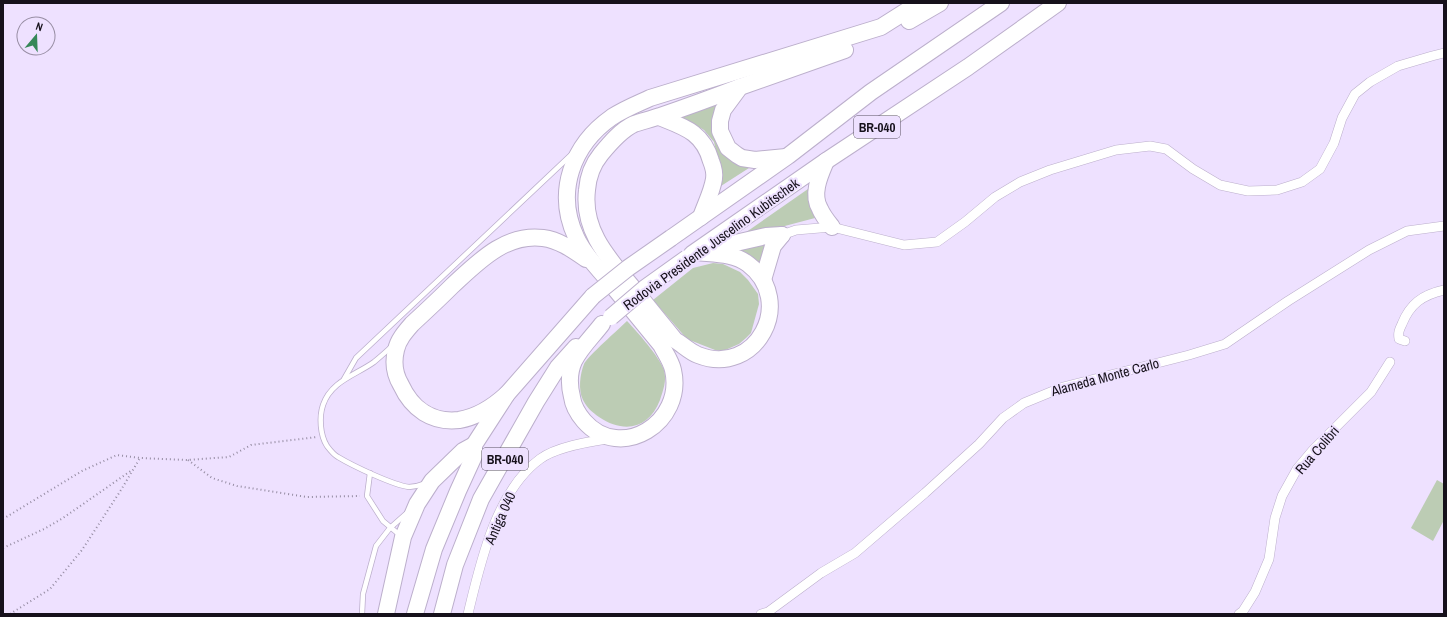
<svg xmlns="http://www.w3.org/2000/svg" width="1447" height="617" font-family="'Archivo Narrow',sans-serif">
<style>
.green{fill:#bcccb4}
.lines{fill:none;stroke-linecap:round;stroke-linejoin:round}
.lane-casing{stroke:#bcafcc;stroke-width:6}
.street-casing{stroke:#bcafcc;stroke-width:10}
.highway-casing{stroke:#bcafcc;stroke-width:18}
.path{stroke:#958ca2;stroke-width:2;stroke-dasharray:1 3;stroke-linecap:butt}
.lane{stroke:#fff;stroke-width:4.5}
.street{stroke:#fff;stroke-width:9}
.highway{stroke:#fff;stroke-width:16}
.highway-bridge-casing{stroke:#bcafcc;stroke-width:18;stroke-linecap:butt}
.highway-bridge{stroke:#fff;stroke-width:16}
.labels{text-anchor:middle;stroke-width:4;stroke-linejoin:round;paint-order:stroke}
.shield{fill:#eee1ff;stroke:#574f5f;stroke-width:1}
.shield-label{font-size:13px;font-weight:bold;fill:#16111b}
.street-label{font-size:14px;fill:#16111b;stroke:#eee1ff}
</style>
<rect width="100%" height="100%" fill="#eee1ff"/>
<!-- green -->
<g class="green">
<path d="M723,102L713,135L717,143L732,161L749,168L721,186L720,169L714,142L704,130L680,116Z"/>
<path d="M808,189L815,218L743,237L742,235Z"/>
<path d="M768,242L760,265L738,249Z"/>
<path d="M713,263L723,264L740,272L748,280L758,294L759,304L751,333L746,338L739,344L723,351L715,350L687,339L653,300L693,268Z"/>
<path d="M627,321C638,333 659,356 664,370C667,381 663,390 660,400C649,429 624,434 599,417C592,412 587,408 583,400C578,390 580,374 584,364C587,357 620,328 627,321Z"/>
<path d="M1437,480L1444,484V520L1433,541L1411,528Z"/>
</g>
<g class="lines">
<defs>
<g id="lane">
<path d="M392,346C386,352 380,357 374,362C356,375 331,381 323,405C319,417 320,435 327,446C330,450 334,455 338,457C353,466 393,485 409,487C414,487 418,486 423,484"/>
<path d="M344,379L356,358L571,155"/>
<path d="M370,473L367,496L383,521L401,536"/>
<path d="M362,614L363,594L376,546L390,528L407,513"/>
</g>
<g id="street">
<path d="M782,235L796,230L832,227L904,245L937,242L965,222L995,197L1020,182L1050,170L1116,150L1150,146L1166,149L1193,169L1220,185L1248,191L1277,190L1302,182L1320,169L1334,143L1342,118L1355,94L1370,82L1398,66L1432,56L1444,53"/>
<path d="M1405,341L1399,339C1398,333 1399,330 1402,324C1410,304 1422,295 1444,290"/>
<path d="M468,614C480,564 496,491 540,459C556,447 587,442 607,439"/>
<path d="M761,614L768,612L821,573L855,553L925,493L979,444L1003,418L1024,403L1063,387L1189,355L1225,344L1288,301L1369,250L1407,231L1444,226"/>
<path d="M1239,614L1243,611L1255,592L1269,559L1275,518L1282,496L1297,469L1313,450L1371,392L1390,362"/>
</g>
<g id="highway">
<path d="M909,21L940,3"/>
<path d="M659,117C684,127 703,132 711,161C713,166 715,173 714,179C712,192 705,205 701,217"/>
<path d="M786,157L755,160L742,158L737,155L728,148L720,131V121L723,110L740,87L845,50"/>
<path d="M826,161C820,175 811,194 820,209C823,216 828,222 832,227"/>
<path d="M671,238L788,156L871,92L1001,3"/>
<path d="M709,249L766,236L782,235"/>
<path d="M696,252C713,254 734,253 748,264C797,301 756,378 698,355C690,352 683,345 675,340C661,323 647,306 633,288C609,259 582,231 587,190C588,177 592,165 601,154C610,143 621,130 634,124C643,121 652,119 660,116C687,107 714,97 740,87"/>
<path d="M692,254L826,161L968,67L1058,3"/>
<path d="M763,280L773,246L782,235"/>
<path d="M602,324C593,336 581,347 574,361C569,372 569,385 572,397C573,405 578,414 584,421C621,463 685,422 673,370C671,361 665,353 661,345C643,323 625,301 607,279C596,266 583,253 576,237C555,192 572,145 612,117C624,109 637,104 650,98L881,27L919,3"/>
<path d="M507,394C494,406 477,417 459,420C432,423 412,409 401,385C395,375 393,362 396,350C398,340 405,332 412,324C425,312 439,299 452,286C477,263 505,233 543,238C559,240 573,250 586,259"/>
<path d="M386,614L403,537L417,504L432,481L463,451L474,445"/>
<path d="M415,614L434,549L458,491L474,456V445L507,394L593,296"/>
<path d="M442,614L455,565L481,499L536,402L558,367L576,347"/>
</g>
</defs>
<!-- lane casing -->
<use href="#lane" class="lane-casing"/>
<!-- street casing -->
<use href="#street" class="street-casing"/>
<!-- highway casing -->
<use href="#highway" class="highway-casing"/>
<!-- path -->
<g class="path">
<path d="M188,460L212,478L237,486L307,497L360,496"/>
<path d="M3,519L82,471L117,455L140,458L187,460L229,457L251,445L317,437"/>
<path d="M3,548L44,529L63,518L132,470"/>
<path d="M10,614L50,589L82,550L121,490L140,458"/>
</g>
<!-- lane -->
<use href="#lane" class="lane"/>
<!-- street -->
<use href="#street" class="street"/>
<!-- highway -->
<use href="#highway" class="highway"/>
<defs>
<g id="highway-bridge">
<path d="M593,296L628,268L671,238"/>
<path d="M611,317L645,288L687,258"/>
</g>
</defs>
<!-- highway-bridge casing -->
<use href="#highway-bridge" class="highway-bridge-casing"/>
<!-- highway-bridge -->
<use href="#highway-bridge" class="highway-bridge"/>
</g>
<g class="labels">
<!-- shield labels -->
<g class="shield">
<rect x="854" y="116" width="46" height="22" rx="3"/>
<rect x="482" y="448" width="46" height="22" rx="3"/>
</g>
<g class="shield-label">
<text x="877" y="132">BR-040</text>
<text x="505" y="464">BR-040</text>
</g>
<!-- street labels -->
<g class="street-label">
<text transform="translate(711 244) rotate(-36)" y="5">Rodovia Presidente Juscelino Kubitschek</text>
<text transform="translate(1105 377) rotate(-15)" y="5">Alameda Monte Carlo</text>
<text transform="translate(1317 450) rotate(-49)" y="5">Rua Colibri</text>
<text transform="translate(500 518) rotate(-66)" y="5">Antiga 040</text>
</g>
</g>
<!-- border -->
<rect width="1447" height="617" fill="none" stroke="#16111b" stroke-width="8"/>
<!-- north arrow -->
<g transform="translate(36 36) rotate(19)"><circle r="19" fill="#eee1ff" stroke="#988ea4"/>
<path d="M0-3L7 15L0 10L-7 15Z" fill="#368758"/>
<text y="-6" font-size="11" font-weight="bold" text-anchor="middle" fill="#16111b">N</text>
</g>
</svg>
